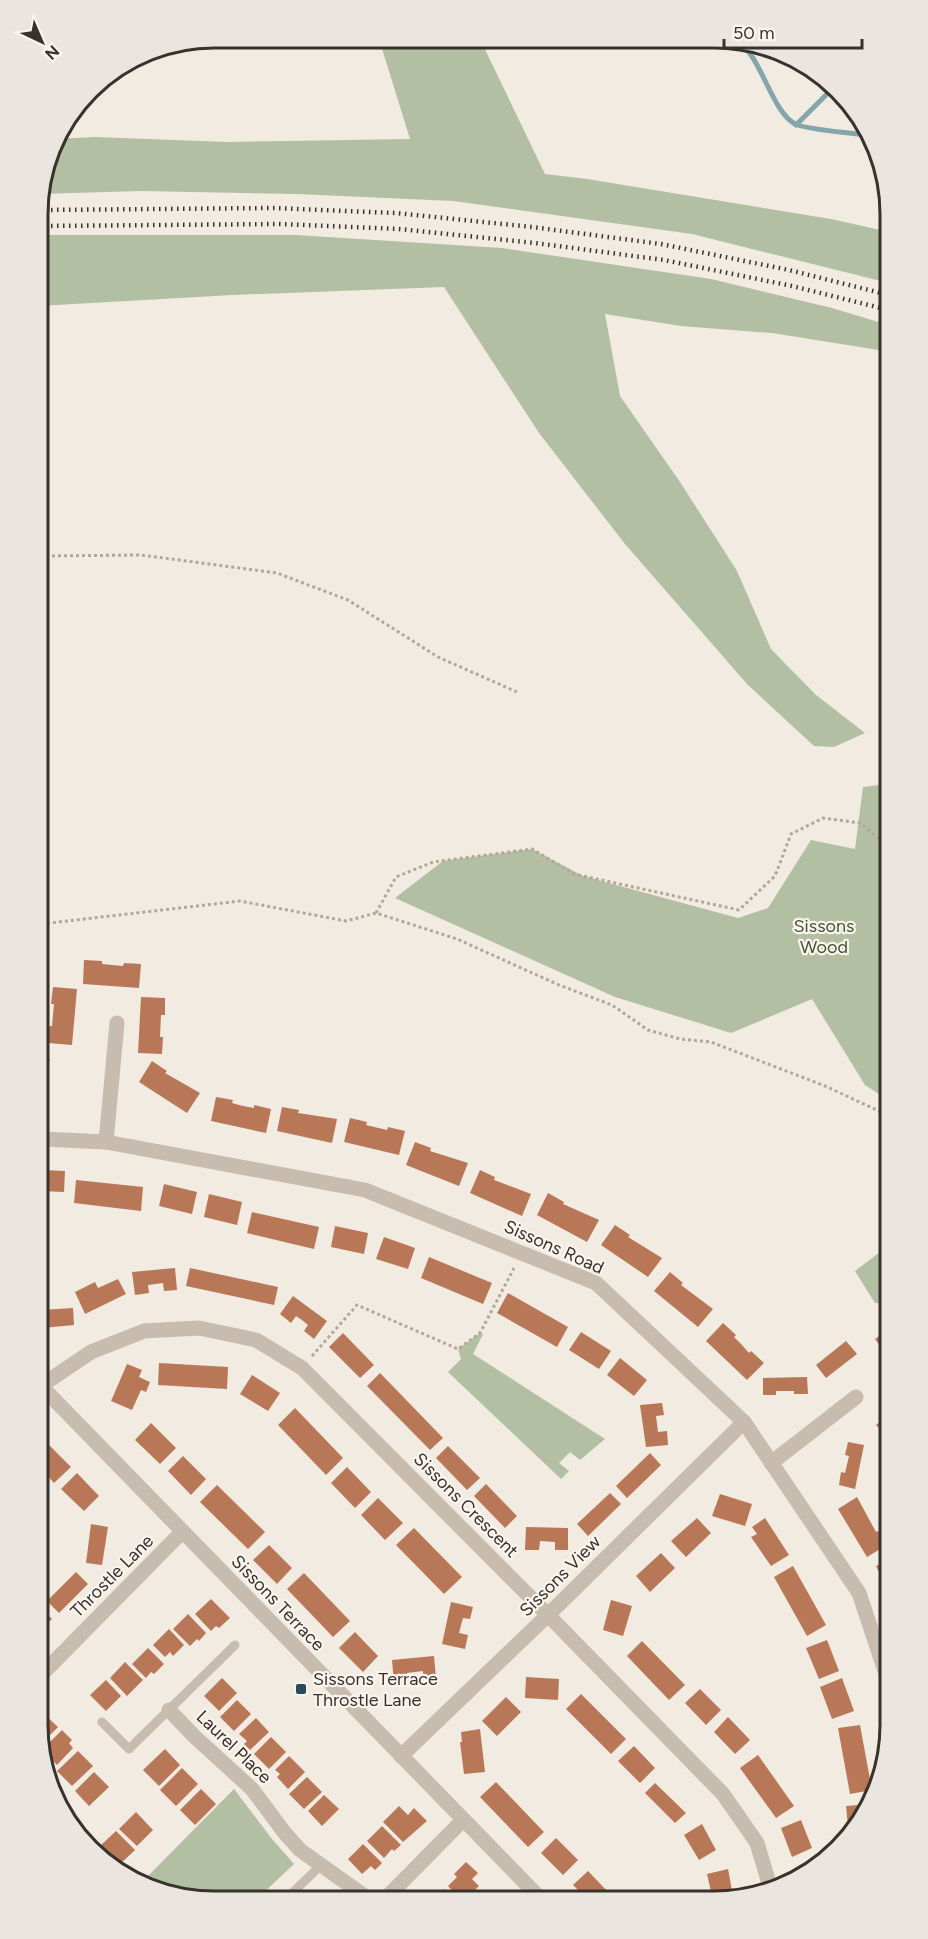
<svg xmlns="http://www.w3.org/2000/svg" width="928" height="1939" font-family="Figtree,sans-serif">
<style>
.green{fill:#b3bfa3}
.lines{fill:none;stroke-linecap:round;stroke-linejoin:round}
.stream{stroke:#84a6ab;stroke-width:5}
.building{fill:#b87858}
.path{stroke:#b4a799;stroke-width:3;stroke-dasharray:3 3;stroke-linecap:butt}
.service{stroke:#c8bcae;stroke-width:9}
.minor{stroke:#c8bcae;stroke-width:15}
.rail{stroke:#38312c;stroke-width:4.5;stroke-dasharray:1.5 4.5;stroke-linecap:butt}
.poi-dot{fill:#264d55;stroke:#f9f5ee;stroke-width:2}
.labels{text-anchor:middle;stroke-width:4.5;stroke-linejoin:round;paint-order:stroke}
.park-label{font-size:18px;fill:#445332;stroke:#f9f5ee}
.street-label{font-size:18px;fill:#38312c;stroke:#f9f5ee}
.poi-label{font-size:18px;fill:#38312c;stroke:#f9f5ee;text-anchor:start}
.rim{fill:none;stroke:#38312c;stroke-width:3}
</style>
<rect width="100%" height="100%" fill="#f1ebe1"/>
<!-- green -->
<g class="green">
<path d="M379,39H480L545,174L587,179L831,219L885,231V282L692,234L453,201L297,194L141,191L39,194L55,139L95,137L227,142L410,139Z"/>
<path d="M39,235H296L502,248L711,279L832,308L885,324V351L772,333L681,326L605,314L620,396L680,482L737,571L771,649L816,695L865,733L834,747L814,746L747,684L625,544L539,433L444,287L232,295L39,306Z"/>
<path d="M887,784L888,1100L865,1085L812,999L731,1033L615,997L395,898L443,861L532,849L583,876L738,918L768,908L811,840L855,849L863,787Z"/>
<path d="M888,1246L889,1304L875,1303L855,1271Z"/>
<path d="M480,1333L483,1334L473,1354L605,1439L580,1460L570,1452L559,1463L569,1471L561,1479L448,1372L461,1359L458,1349Z"/>
<path d="M234,1789L272,1839L294,1864L258,1898H180L144,1880Z"/>
<path d="M79,1827L118,1868L98,1857Z"/>
</g>
<g class="lines">
<!-- stream -->
<g class="stream">
<path d="M738,41C762,58 771,110 795,124C803,129 852,133 864,135"/>
<path d="M796,125L834,87"/>
</g>
</g>
<!-- building -->
<g class="building">
<path d="M84,960L102,961V964L123,966L124,963L141,964L139,988L83,984Z"/>
<path d="M53,987L77,989L72,1045L48,1043L49,1026H52L54,1004H51Z"/>
<path d="M141,997L165,998V1015H161L160,1037H163L162,1054L138,1053Z"/>
<path d="M42,1051L50,1060L42,1068Z"/>
<path d="M152,1061L167,1071L165,1073L200,1093L187,1113L139,1082Z"/>
<path d="M216,1097L233,1100L232,1103L243,1106L254,1108V1105L271,1109L266,1133L211,1121Z"/>
<path d="M282,1107L299,1110L298,1113L337,1119L332,1143L277,1131Z"/>
<path d="M350,1118L367,1122L366,1125L387,1130L388,1127L405,1131L399,1155L344,1142Z"/>
<path d="M415,1142L431,1148L430,1151L468,1163L459,1186L406,1165Z"/>
<path d="M42,1170L65,1171L64,1192L42,1191Z"/>
<path d="M480,1170L495,1177L494,1180L531,1194L522,1216L470,1193Z"/>
<path d="M76,1180L143,1187L141,1211L74,1203Z"/>
<path d="M164,1184L197,1192L192,1214L159,1206Z"/>
<path d="M548,1193L564,1202L563,1204L599,1220L587,1242L537,1215Z"/>
<path d="M209,1194L242,1202L237,1225L204,1217Z"/>
<path d="M252,1212L319,1227L314,1249L247,1233Z"/>
<path d="M615,1225L630,1235L628,1237L662,1258L648,1277L601,1245Z"/>
<path d="M335,1226L368,1233L364,1254L331,1247Z"/>
<path d="M384,1237L415,1248L408,1269L376,1259Z"/>
<path d="M429,1257L492,1283L483,1304L421,1278Z"/>
<path d="M175,1268L177,1290L164,1291L163,1283L148,1285L149,1293L135,1295L132,1272Z"/>
<path d="M190,1268L278,1287L274,1305L186,1286Z"/>
<path d="M670,1272L683,1283L681,1285L713,1309L698,1327L654,1291Z"/>
<path d="M118,1279L126,1294L85,1314L75,1292L95,1282L98,1288Z"/>
<path d="M508,1293L568,1327L557,1347L497,1313Z"/>
<path d="M293,1296L327,1321L314,1339L304,1331L308,1325L302,1320L296,1316L291,1323L280,1314Z"/>
<path d="M73,1308L74,1325L42,1328V1310Z"/>
<path d="M723,1323L736,1335L734,1337L742,1345L749,1353L751,1351L764,1363L747,1380L706,1341Z"/>
<path d="M889,1329V1358L875,1339Z"/>
<path d="M581,1332L611,1351L599,1369L569,1350Z"/>
<path d="M343,1333L374,1365L360,1378L329,1347Z"/>
<path d="M846,1341L857,1354L826,1378L816,1365Z"/>
<path d="M620,1358L647,1380L634,1396L607,1375Z"/>
<path d="M159,1363L228,1367L227,1389L158,1385Z"/>
<path d="M127,1364L142,1370L139,1377L150,1382L146,1392L141,1390L132,1410L111,1401Z"/>
<path d="M380,1373L443,1438L430,1450L367,1386Z"/>
<path d="M252,1375L280,1393L268,1411L240,1394Z"/>
<path d="M807,1377L808,1394H794V1391H776V1395H763V1378Z"/>
<path d="M662,1403L664,1415L656,1416L658,1432L667,1431L668,1445L646,1447L640,1405Z"/>
<path d="M295,1408L343,1458L326,1475L278,1425Z"/>
<path d="M889,1414V1440L876,1425Z"/>
<path d="M151,1423L176,1448L160,1464L135,1440Z"/>
<path d="M848,1442L864,1445L855,1489L839,1485L841,1472L845,1473L849,1456L845,1455Z"/>
<path d="M49,1445L71,1467L54,1483L43,1471V1451Z"/>
<path d="M448,1446L480,1478L467,1490L436,1458Z"/>
<path d="M650,1453L661,1465L627,1498L616,1486Z"/>
<path d="M183,1456L206,1479L191,1495L168,1471Z"/>
<path d="M347,1467L371,1492L355,1508L331,1483Z"/>
<path d="M77,1473L99,1496L84,1511L61,1489Z"/>
<path d="M486,1484L517,1516L505,1528L474,1496Z"/>
<path d="M217,1485L265,1532L248,1549L200,1502Z"/>
<path d="M610,1493L621,1504L588,1536L577,1524Z"/>
<path d="M720,1494L752,1504L745,1526L712,1516Z"/>
<path d="M857,1497L876,1532L878,1531L887,1545L867,1557L838,1509Z"/>
<path d="M378,1498L403,1523L385,1540L361,1515Z"/>
<path d="M697,1518L711,1533L686,1557L671,1541Z"/>
<path d="M765,1518L789,1555L771,1566L751,1537L757,1534L752,1527Z"/>
<path d="M91,1524L108,1527L102,1565L86,1563Z"/>
<path d="M526,1527L568,1528V1550H555V1542L540,1541L539,1550H525Z"/>
<path d="M414,1528L462,1577L444,1594L396,1545Z"/>
<path d="M269,1545L292,1568L277,1584L253,1560Z"/>
<path d="M661,1553L675,1568L650,1592L636,1576Z"/>
<path d="M889,1560L890,1580V1595L876,1566Z"/>
<path d="M793,1566L826,1625L807,1636L774,1577Z"/>
<path d="M76,1572L88,1584L59,1613L47,1601Z"/>
<path d="M304,1573L350,1621L333,1637L287,1589Z"/>
<path d="M211,1599L230,1618L219,1628L216,1626L211,1631L195,1614Z"/>
<path d="M611,1600L632,1606L623,1636L603,1630Z"/>
<path d="M451,1602L473,1607L470,1619L463,1618L459,1633L468,1635L465,1649L442,1644Z"/>
<path d="M43,1610L52,1619L43,1628Z"/>
<path d="M188,1614L206,1633L199,1641L197,1639L190,1646L173,1629Z"/>
<path d="M169,1629L184,1645L173,1656L170,1652L165,1657L153,1645Z"/>
<path d="M355,1632L378,1656L363,1672L339,1648Z"/>
<path d="M827,1640L839,1671L819,1679L806,1648Z"/>
<path d="M642,1641L685,1685L669,1700L627,1656Z"/>
<path d="M148,1648L164,1664L154,1674L151,1672L146,1678L132,1664Z"/>
<path d="M434,1656L436,1678L423,1679V1671L407,1673L408,1681L394,1683L392,1660Z"/>
<path d="M125,1662L143,1680L127,1696L110,1678Z"/>
<path d="M526,1677L559,1679L558,1700L525,1698Z"/>
<path d="M222,1678L237,1693L219,1711L204,1696Z"/>
<path d="M842,1678L854,1711L832,1719L820,1687Z"/>
<path d="M106,1680L121,1696L106,1711L90,1695Z"/>
<path d="M700,1689L721,1710L706,1725L685,1703Z"/>
<path d="M581,1694L626,1739L611,1754L566,1709Z"/>
<path d="M506,1697L521,1712L497,1736L482,1721Z"/>
<path d="M237,1700L251,1714L234,1731L220,1717Z"/>
<path d="M43,1713L58,1727L44,1741V1732Z"/>
<path d="M728,1717L750,1740L735,1754L714,1732Z"/>
<path d="M256,1718L269,1732L250,1750L244,1744L247,1741L239,1734Z"/>
<path d="M860,1725L872,1790L850,1794L838,1728Z"/>
<path d="M480,1729L485,1772L464,1774L460,1742H462L461,1732Z"/>
<path d="M62,1730L72,1740L69,1743L73,1748L57,1765L44,1751V1748Z"/>
<path d="M271,1737L286,1752L269,1769L254,1754Z"/>
<path d="M634,1746L655,1768L640,1783L618,1761Z"/>
<path d="M165,1749L180,1765L159,1786L143,1770Z"/>
<path d="M78,1751L93,1766L72,1786L57,1771Z"/>
<path d="M758,1755L794,1806L776,1818L740,1768Z"/>
<path d="M289,1756L305,1772L288,1789L277,1777L280,1774L275,1770Z"/>
<path d="M182,1768L198,1784L176,1806L160,1790Z"/>
<path d="M94,1772L109,1787L89,1806L75,1791Z"/>
<path d="M307,1777L322,1792L304,1809L289,1794Z"/>
<path d="M496,1782L544,1832L528,1847L480,1797Z"/>
<path d="M655,1783L686,1813L675,1823L645,1793Z"/>
<path d="M201,1789L216,1804L195,1825L180,1810Z"/>
<path d="M324,1795L339,1809L322,1826L308,1811Z"/>
<path d="M870,1804L854,1833L849,1837L846,1806Z"/>
<path d="M399,1806L408,1815L414,1808L427,1821L403,1842L383,1822Z"/>
<path d="M136,1812L153,1830L137,1846L119,1829Z"/>
<path d="M801,1820L812,1848L792,1857L781,1828Z"/>
<path d="M702,1824L716,1850L699,1860L684,1835Z"/>
<path d="M382,1826L401,1845L394,1851L392,1849L384,1858L367,1841Z"/>
<path d="M116,1831L135,1850L118,1866L99,1847Z"/>
<path d="M556,1838L578,1860L563,1875L541,1853Z"/>
<path d="M363,1844L382,1863L375,1870L371,1866L362,1874L348,1859Z"/>
<path d="M466,1862L478,1873L472,1879L479,1886L473,1892L477,1897H458L448,1886L457,1877L454,1874Z"/>
<path d="M728,1869L733,1896H712L707,1874Z"/>
<path d="M588,1871L609,1893L606,1896H584L573,1885Z"/>
<path d="M443,1889L451,1897H436Z"/>
</g>
<g class="lines">
<!-- path -->
<g class="path">
<path d="M40,556L141,555L277,573L348,600L438,657L517,692"/>
<path d="M376,913L396,877L433,862L532,849L574,874L739,910L775,876L791,834L823,818L860,823L887,845"/>
<path d="M41,924L240,901L346,921L376,913L457,939L559,985L612,1005L648,1030L680,1039L711,1042L825,1086L888,1115"/>
<path d="M312,1356L357,1305L458,1349L480,1333L514,1268"/>
</g>
<!-- service -->
<g class="service">
<path d="M102,1722L129,1749L235,1645"/>
<path d="M287,1898L320,1866"/>
</g>
<!-- minor -->
<g class="minor">
<path d="M42,1139L106,1142L365,1190L596,1283L744,1422L859,1593L890,1686"/>
<path d="M106,1142L117,1023"/>
<path d="M42,1385L91,1352L144,1331L199,1328L256,1340L302,1368L548,1615L723,1794L757,1843L771,1890"/>
<path d="M42,1387L538,1896"/>
<path d="M771,1463L856,1397"/>
<path d="M43,1673L182,1532"/>
<path d="M169,1710L195,1737L252,1789L284,1832L300,1850L366,1897"/>
<path d="M401,1756L548,1615L744,1422"/>
<path d="M387,1897L463,1820"/>
</g>
<!-- rail -->
<g class="rail">
<path d="M39,210L275,208L396,213L532,227L661,244L789,270L885,294"/>
<path d="M39,226L278,224L399,229L535,243L664,260L792,286L885,309"/>
</g>
</g>
<!-- markers -->
<rect class="poi-dot" x="295" y="1683" width="12" height="12" rx="3"/>
<g class="labels">
<!-- park labels -->
<g class="park-label">
<text x="824" y="932">Sissons<tspan x="824" dy="21">Wood</tspan></text>
</g>
<!-- street labels -->
<g class="street-label">
<text transform="translate(554 1247) rotate(24)" y="6">Sissons Road</text>
<text transform="translate(466 1505) rotate(45)" y="6">Sissons Crescent</text>
<text transform="translate(112 1576) rotate(-45)" y="6">Throstle Lane</text>
<text transform="translate(560 1576) rotate(-45)" y="6">Sissons View</text>
<text transform="translate(278 1603) rotate(46)" y="6">Sissons Terrace</text>
<text transform="translate(234 1747) rotate(44)" y="6">Laurel Place</text>
</g>
<!-- poi labels -->
<g class="poi-label">
<text x="313" y="1685">Sissons Terrace<tspan x="313" dy="21">Throstle Lane</tspan></text>
</g>
</g>
<!-- crop -->
<path d="M0 0H928V1939H0ZM214 48H714A166 166 0 0 1 880 214V1725A166 166 0 0 1 714 1891H214A166 166 0 0 1 48 1725V214A166 166 0 0 1 214 48Z" fill="#eae5de" fill-rule="evenodd"/>
<path class="rim" d="M214 48H714A166 166 0 0 1 880 214V1725A166 166 0 0 1 714 1891H214A166 166 0 0 1 48 1725V214A166 166 0 0 1 214 48Z"/>
<!-- north arrow -->
<g transform="translate(42 42) rotate(136)" stroke="#f9f5ee" stroke-width="4.5" paint-order="stroke">
<path d="M0-4.5L10 22L0 15L-10 22Z" fill="#38312c"/>
<text y="-9" font-size="16" font-weight="bold" text-anchor="middle" fill="#38312c">N</text>
</g>
<!-- scale -->
<path d="M724 39v9h138v-9" fill="none" stroke="#38312c" stroke-width="3"/>
<text x="733" y="39" font-size="18" fill="#38312c" stroke="#f9f5ee" stroke-width="4.5" paint-order="stroke">50 m</text>
</svg>
